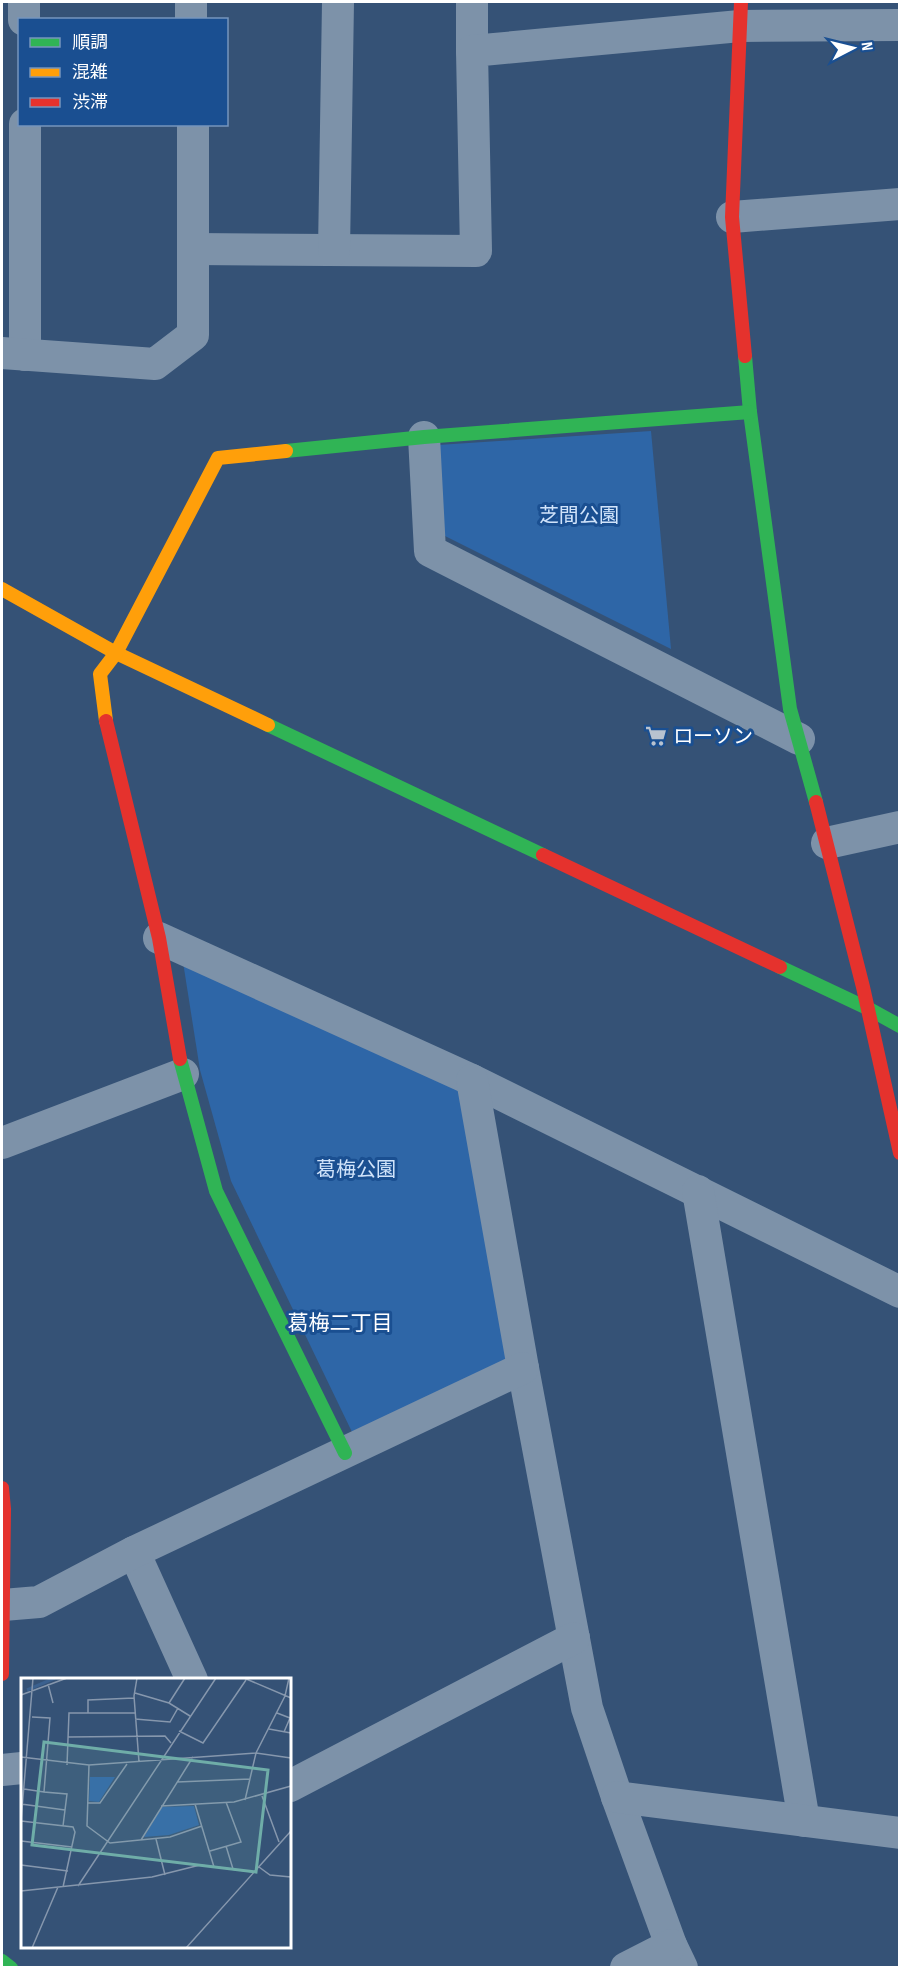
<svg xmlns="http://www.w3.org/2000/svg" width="901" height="1969" font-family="'Sofia Sans Condensed','Noto Sans JP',sans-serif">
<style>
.green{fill:#2e66a7}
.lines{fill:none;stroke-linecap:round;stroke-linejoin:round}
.street{stroke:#7d92a9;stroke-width:32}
.fast{stroke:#30b455;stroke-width:14}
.slow{stroke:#ff9f0a;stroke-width:14}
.jam{stroke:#e5322d;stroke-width:14}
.labels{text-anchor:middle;stroke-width:6;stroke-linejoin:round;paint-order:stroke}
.park-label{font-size:20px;fill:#d0e3fa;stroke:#1a4f91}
.poi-label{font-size:20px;fill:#fff;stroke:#1a4f91;text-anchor:start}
.neighbourhood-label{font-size:21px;fill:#fff;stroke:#1a4f91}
.inset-river{fill:none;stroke:#3b618f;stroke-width:3}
.inset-road{fill:none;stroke:#8697ad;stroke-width:1.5}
.view{fill:#6fada8;fill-opacity:0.15;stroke:#6fada8;stroke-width:3}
.inset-edge{fill:none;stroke:#fff;stroke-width:3}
</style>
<rect width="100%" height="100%" fill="#355276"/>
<!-- green -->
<g class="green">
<path d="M651,431L671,649L441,534L438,445Z"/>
<path d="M183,962L462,1087L509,1361L352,1432L231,1181L200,1070Z"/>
</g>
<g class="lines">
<!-- street -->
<g class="street">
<path d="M24,2V20"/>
<path d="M191,2V20"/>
<path d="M472,51V2"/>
<path d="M25,124V355"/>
<path d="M732,217L900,204"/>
<path d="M194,249L476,251L472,51L740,26L900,25"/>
<path d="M334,250L338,2"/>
<path d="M2,353L155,364L193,335V124"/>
<path d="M424,437L430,551L799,739"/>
<path d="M827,843L900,827"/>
<path d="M159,938L472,1080L900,1292"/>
<path d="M472,1080L523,1368L587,1708L617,1797L671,1945L682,1968"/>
<path d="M2,1143L183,1074"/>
<path d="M698,1191L804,1821"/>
<path d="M134,1552L192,1680"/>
<path d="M3,1605L39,1602L134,1552L523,1368"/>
<path d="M2,1770L22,1768"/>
<path d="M290,1786L574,1638"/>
<path d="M617,1797L900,1833"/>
<path d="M626,1968L671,1945"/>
</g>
<!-- fast -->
<g class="fast">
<path d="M745,356L750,412L790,709L816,802"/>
<path d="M286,451L424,437L750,412"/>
<path d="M268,725L543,855"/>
<path d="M780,967L869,1009L900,1026"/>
<path d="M180,1059L216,1191L345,1453"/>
<path d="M2,1961L11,1968"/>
</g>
<!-- slow -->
<g class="slow">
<path d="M2,589L116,653L268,725"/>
<path d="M106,721L100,674L116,653L218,458L286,451"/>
</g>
<!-- jam -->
<g class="jam">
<path d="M741,2L732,217L745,356"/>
<path d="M106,721L159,938L180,1059"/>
<path d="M816,802L863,987L900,1153"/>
<path d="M543,855L780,967"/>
<path d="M2,1488L4,1509L2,1674"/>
</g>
</g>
<!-- icons -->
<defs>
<symbol id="supermarket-bare" viewBox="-9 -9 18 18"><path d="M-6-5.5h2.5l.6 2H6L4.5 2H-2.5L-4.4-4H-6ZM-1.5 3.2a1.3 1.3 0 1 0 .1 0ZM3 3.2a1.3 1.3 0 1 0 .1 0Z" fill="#b8c2cf" stroke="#1a4f91" stroke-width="2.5" paint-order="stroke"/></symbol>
</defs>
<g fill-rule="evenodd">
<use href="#supermarket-bare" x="641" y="721" width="30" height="30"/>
</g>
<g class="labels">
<!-- park labels -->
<g class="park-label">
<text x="579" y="522">芝間公園</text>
<text x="356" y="1176">葛梅公園</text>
</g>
<!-- poi labels -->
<g class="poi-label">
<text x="673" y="743">ローソン</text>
</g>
<!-- neighbourhood labels -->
<g class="neighbourhood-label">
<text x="340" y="1330">葛梅二丁目</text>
</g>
</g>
<!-- overview -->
<g transform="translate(21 1678)">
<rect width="270" height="270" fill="#355276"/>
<path d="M69,99H94L78,124L68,123ZM173,128L178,147L148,157L123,159L141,129Z" fill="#2e66a7"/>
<path class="inset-river" d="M6,12L34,0"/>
<path class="inset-road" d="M116,0L113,18L118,84M223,0L270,20M27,6L32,25M114,15L148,25L169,38M0,17L46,0M148,25L164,0M67,35V22L113,20M256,35L269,40L263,54M11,39L29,40L23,114L46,116L42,148M114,41L149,44L157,30M248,51L270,55M158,53L182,65L225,2M47,59L144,58L150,65M0,79L68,87L235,75L270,80M46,87L48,35H114M68,87L66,148L89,165L149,159L181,148M156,104L229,101M3,111L23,114M241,118L258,164M224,122L235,75L264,18L268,0M66,125H79L106,86M0,126L44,132M174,126L193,189M140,128L213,124L270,108M0,143L12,0M0,143L52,149L54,154L42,209M135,161L144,197M120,162L172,79M0,163L51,169M205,168L212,191M189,173L220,164L205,124M0,187L47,193M238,189L249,197L270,199M57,208L195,0M0,213L131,199L179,187L233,194M11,270L37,209M165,270L270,153"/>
<path class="view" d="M23,64L247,92L235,194L11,167Z"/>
<rect width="270" height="270" class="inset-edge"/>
</g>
<!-- border -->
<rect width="901" height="1969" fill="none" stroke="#ffffff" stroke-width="6"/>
<!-- legend -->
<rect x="18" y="18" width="210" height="108" fill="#1a4f91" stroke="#7695bd" stroke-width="1.5"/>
<rect x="30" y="38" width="30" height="9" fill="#30b455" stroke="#7695bd" stroke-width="1.5"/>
<text x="72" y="48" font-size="18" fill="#ffffff">順調</text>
<rect x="30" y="68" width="30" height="9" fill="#ff9f0a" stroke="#7695bd" stroke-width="1.5"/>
<text x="72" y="78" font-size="18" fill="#ffffff">混雑</text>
<rect x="30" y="98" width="30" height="9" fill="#e5322d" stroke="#7695bd" stroke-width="1.5"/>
<text x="72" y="108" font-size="18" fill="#ffffff">渋滞</text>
<!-- north arrow -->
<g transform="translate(853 48) rotate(83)" stroke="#1a4f91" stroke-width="4.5" paint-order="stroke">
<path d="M0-4.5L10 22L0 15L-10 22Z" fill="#ffffff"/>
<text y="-9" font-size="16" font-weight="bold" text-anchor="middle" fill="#ffffff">N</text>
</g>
</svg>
